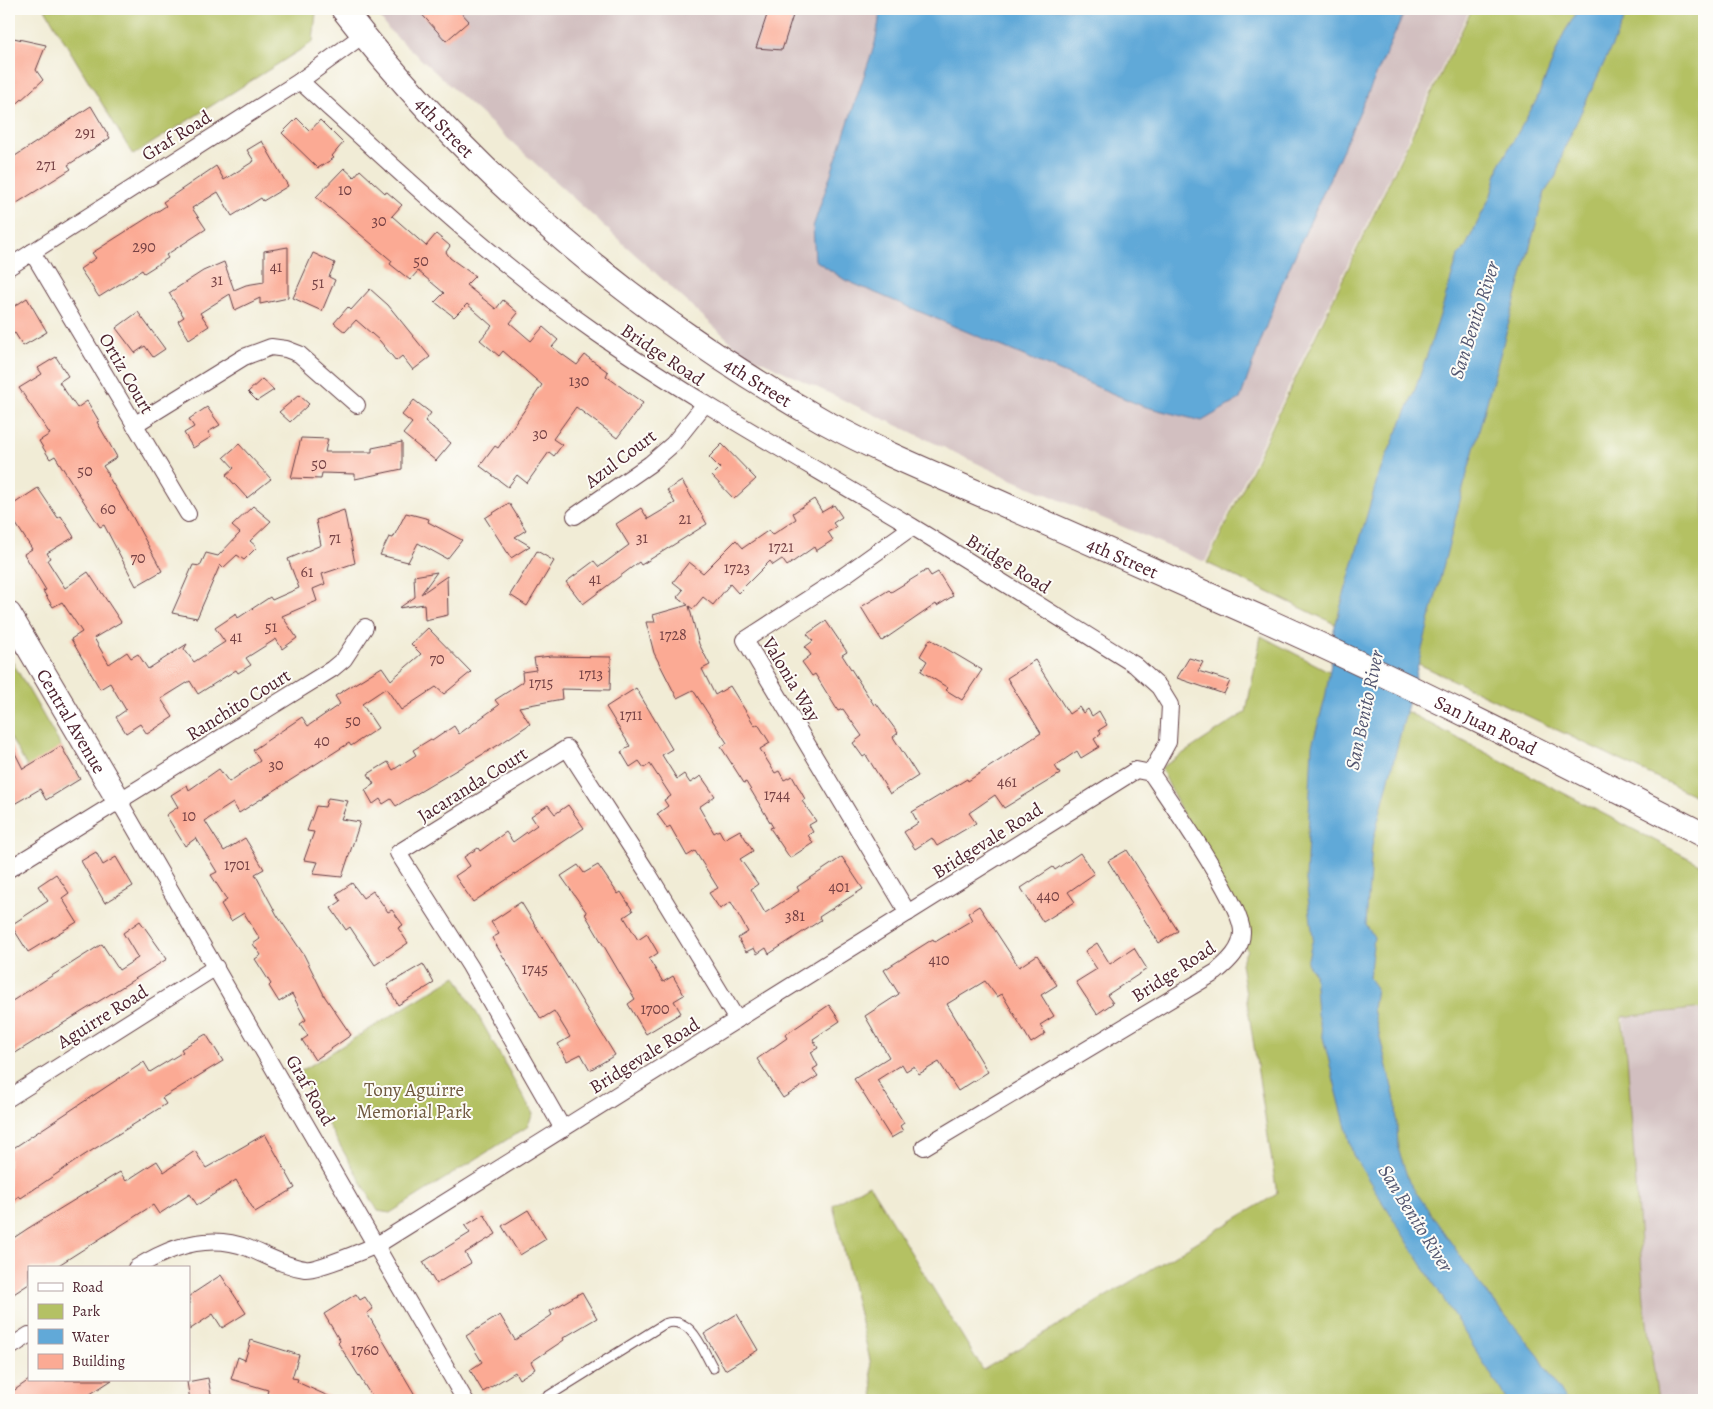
<svg xmlns="http://www.w3.org/2000/svg" width="1713" height="1409" font-family="Alegreya,serif">
<style>
.industrial{fill:#d2bfc0}
.green{fill:#b4c164;stroke:#7f7048}
.water{fill:#61a9d8;stroke:#566482}
.building{fill:#fbaa94}
.lines{fill:none;stroke-linecap:round;stroke-linejoin:round}
.lane-casing{stroke:#633e45;stroke-width:11}
.street-casing{stroke:#633e45;stroke-width:18}
.secondary-casing{stroke:#633e45;stroke-width:26}
.lane{stroke:#fff;stroke-width:9}
.street{stroke:#fff;stroke-width:16}
.secondary{stroke:#fff;stroke-width:24}
.labels{text-anchor:middle;stroke-width:4;stroke-linejoin:round;paint-order:stroke}
.number-label{font-size:16px;fill:#764245}
.street-label{font-size:19px;fill:#4a1f2b;stroke:#fdfcf7}
.park-label{font-size:19px;fill:#6f583f;stroke:#fdfcf7}
.water-label{font-size:20px;font-style:italic;fill:#535670;stroke:#fdfcf7}
</style>
<rect width="100%" height="100%" fill="#fdfcf7"/>
<filter id="ink" filterUnits="userSpaceOnUse"><feTurbulence type="fractalNoise" baseFrequency=".02" numOctaves="2"/><feDisplacementMap in="SourceGraphic" scale="10" xChannelSelector="R" yChannelSelector="G"/><feConvolveMatrix kernelMatrix="1 2 1 2 8 2 1 2 1" color-interpolation-filters="sRGB"/></filter>
<filter id="wash" filterUnits="userSpaceOnUse"><feTurbulence type="fractalNoise" baseFrequency=".0096" numOctaves="4" result="noise"/><feDisplacementMap in="SourceGraphic" scale="20" xChannelSelector="R" yChannelSelector="G"/><feGaussianBlur stdDeviation="1.12" result="paint"/><feColorMatrix in="noise" values="0 0 0 0 0 0 0 0 0 0 0 0 0 0 0 0 0 1.4 0 .05"/><feComposite in="paint" operator="in"/></filter>
<g filter="url(#wash)">
<rect width="100%" height="100%" fill="#f1ecd6"/>
<!-- industrial -->
<g class="industrial">
<path d="M374,9H1470L1205,562L1004,476L742,352L389,30Z"/>
<path d="M1704,1009V1400H1658L1644,1301L1624,1017Z"/>
</g>
<!-- green -->
<g class="green">
<path d="M45,9H313L316,13L313,42L133,155Z"/>
<path d="M1472,9H1704V800L1207,563Z"/>
<path d="M1261,636L1704,866V1008L1622,1017L1627,1055L1644,1301L1658,1400H874L870,1360L833,1205L869,1184L983,1370L1277,1194L1241,963L1247,950L1161,768L1246,712Z"/>
<path d="M9,656L80,779L46,800L9,735Z"/>
<path d="M456,976L533,1114L527,1127L390,1213L378,1211L298,1073Z"/>
</g>
<!-- water -->
<g class="water">
<path d="M881,9H1406L1278,293L1240,399L1202,421L1142,406L845,280L815,260L813,227L875,43Z"/>
<path d="M1579,9H1629L1564,149L1556,176L1545,192L1464,485L1372,845L1366,925L1374,937L1369,978L1376,988L1373,1009L1396,1104L1398,1148L1409,1182L1481,1286L1539,1356L1565,1400H1507L1353,1155L1317,1014L1314,973L1307,963L1313,938L1306,880L1312,745L1325,699L1333,651V633L1377,480C1389,446 1407,415 1418,381C1433,340 1445,298 1458,256L1466,246L1491,195L1499,166L1536,101L1564,33Z"/>
</g>
<g id="blocks">
<!-- building -->
<g class="building">
<path d="M417,9H458L469,21L446,41Z"/>
<path d="M769,9H795L782,50L756,48Z"/>
<path d="M9,37L46,45L36,70L43,80L9,111Z"/>
<path d="M91,106L110,138L68,165L71,169L9,208V160Z"/>
<path d="M297,118L310,131L320,120L343,143L332,156L334,158L318,168L282,133Z"/>
<path d="M262,141L288,186L263,201L261,198L232,216L218,192L192,208L206,229L166,255L168,258L144,273L142,270L99,297L80,269L96,258L92,253L166,206L163,202L216,166L224,180L254,161L247,150Z"/>
<path d="M344,168L354,177L360,170L385,193L387,192L402,205L392,216L426,246L436,234L450,246L446,252L450,258L475,276L466,285L496,309L503,300L518,313L510,323L531,341L543,327L558,340L552,347L577,365L585,355L608,372L606,376L643,403L617,438L576,407L553,439L562,445L554,456L549,452L527,483L517,475L508,487L480,466L495,446L498,448L542,385L503,351L499,356L480,340L492,326L467,304L454,317L435,302L444,293L418,271L410,280L390,264L392,261L316,197Z"/>
<path d="M288,247V298L260,304V298L235,310L230,294L200,313L209,326L189,339L178,321L184,317L169,293L203,271L224,262L234,290L246,285L264,282V251Z"/>
<path d="M313,253L335,263L329,277L335,280L322,311L293,298Z"/>
<path d="M370,289L388,305L430,357L413,370L402,356L396,361L380,341L356,320L345,332L334,323L348,307L351,310Z"/>
<path d="M27,298L47,332L23,346L15,333L9,337V310Z"/>
<path d="M138,312L165,349L153,357L145,346L135,353L116,328Z"/>
<path d="M56,357L68,376L59,382L77,408L87,401L99,421L97,422L117,457L103,466L109,475L108,476L131,514L162,571L136,586L104,525L100,527L55,456L50,459L39,441L50,434L19,388L42,374L38,368Z"/>
<path d="M262,379L274,390L257,401L248,392Z"/>
<path d="M299,395L309,404L290,422L279,412Z"/>
<path d="M414,400L431,413L425,421L451,443L436,461L403,434L412,423L402,415Z"/>
<path d="M207,407L220,425L208,432L211,437L193,448L184,433L194,427L189,419Z"/>
<path d="M301,438L328,439L325,452H372V448L402,442V469L355,479V474L322,473L321,479L291,478Z"/>
<path d="M239,444L271,479L247,498L226,475L234,468L224,457Z"/>
<path d="M722,444L756,479L734,499L712,476L720,468L709,457Z"/>
<path d="M682,481L707,524L641,565L639,562L583,604L566,582L594,561L599,567L629,545L616,524L641,508L648,519L675,503L667,490Z"/>
<path d="M38,488L58,518L61,516L74,537L47,553L50,558L47,560L65,588L88,572L121,622L94,638L109,664L127,652L131,658L138,654L148,669L187,644L184,649L194,662L225,642L215,628L236,614L238,618L270,597L272,600L299,588L288,559L321,545L316,520L344,510L355,563L322,574L325,584L313,589L317,601L282,616L297,638L282,649L276,639L246,658L251,665L238,673L236,670L198,694L190,681L161,699L173,717L147,734L140,724L126,733L116,717L126,710L110,683L100,689L86,665L71,639L82,632L62,602L53,607L43,591L46,590L24,554L32,549L9,513V507Z"/>
<path d="M814,499L822,512L834,505L842,517L833,523L836,527L828,532L833,540L816,551L814,547L787,566L782,559L773,565L770,561L738,593L730,584L713,605L703,597L693,609L689,606L699,644L710,665L702,669L715,695L730,686L755,726L758,724L770,743L760,749L775,773L779,771L784,780L792,776L805,799L802,801L816,821L809,825L813,832L808,835L813,843L790,858L770,828L773,827L746,782L744,783L721,747L727,743L693,690L677,698L654,653L646,622H655L653,615L688,605L677,597L683,590L673,582L689,562L703,573L736,540L743,548L769,530L772,535L796,519L793,513Z"/>
<path d="M509,503L526,530L515,537L530,546L511,558L485,518Z"/>
<path d="M253,506L271,521L250,541L257,547L244,560L237,555L223,568L220,565L197,618L172,613L193,565L200,566L206,553L218,556L240,533L232,526Z"/>
<path d="M406,513L429,519L428,522L462,540L447,559L418,543L408,562L380,555L389,537L393,538Z"/>
<path d="M537,551L554,561L527,606L510,595Z"/>
<path d="M927,570L931,576L938,572L953,596L937,606L936,604L882,641L861,607L889,590L891,592Z"/>
<path d="M437,572L421,594L447,576L448,615L425,620L424,604L399,608L415,597L414,576Z"/>
<path d="M826,621L847,652L842,655L874,705L876,703L898,733L893,737L918,776L890,794L866,755L863,757L853,743L862,736L843,709L838,711L815,674L812,676L802,662L811,655L805,647L813,641L807,634Z"/>
<path d="M428,628L471,672L444,694L436,687L401,710L386,688L362,704L378,728L351,746L349,743L239,813L233,803L205,821L224,851L245,838L264,869L255,874L277,915L304,955L325,997L351,1035L315,1060L302,1040L308,1036L300,1024L306,1020L292,994L279,1002L269,986L271,984L255,959L261,955L253,944L260,939L244,913L231,921L221,904L227,900L211,875L217,872L196,838L185,846L166,815L178,807L171,795L187,785L189,790L219,769L229,782L260,761L253,750L302,717L308,726L340,704L335,696L382,667L391,680L421,654L411,644Z"/>
<path d="M930,639L982,670L962,700L946,690L948,688L921,671L927,661L920,656Z"/>
<path d="M551,656L611,657L610,690L561,689L562,699L519,707L530,724L500,744L396,806L391,799L383,804L380,799L373,804L365,790L374,784L368,774L388,762L393,770L416,755L413,750L431,739L432,741L454,726L459,734L499,705L495,700L523,682L522,672L536,670L534,658Z"/>
<path d="M1189,658L1203,662L1198,671L1230,681L1224,694L1177,678Z"/>
<path d="M1035,660L1069,714L1079,707L1083,713L1088,709L1092,716L1099,711L1107,725L1099,730L1101,734L1094,739L1099,747L1081,758L1077,751L1055,766L1060,774L1004,808L995,795L969,813L976,823L937,846L932,838L915,849L904,832L918,823L912,812L967,779L968,781L1041,733L1007,678Z"/>
<path d="M636,688L672,749L662,755L677,779L684,774L690,783L701,776L715,796L699,807L714,833L719,830L724,839L740,830L753,851L740,859L758,884L751,889L765,913L799,891L797,887L842,857L863,889L819,917L821,920L769,954L766,948L757,954L754,948L746,952L738,938L748,932L731,902L720,909L709,893L718,888L695,851L687,856L670,826L667,828L657,814L668,806L664,800L671,796L650,764L644,768L639,761L630,767L621,752L630,746L606,707Z"/>
<path d="M9,741L23,769L61,746L80,779L46,800L40,789L9,807Z"/>
<path d="M328,798L348,801L341,819L360,822L342,877L313,874L318,862L304,860L314,832L307,831L316,806L325,807Z"/>
<path d="M548,805L555,814L568,805L584,828L473,902L455,876L470,866L464,857L478,848L480,851L506,832L513,842L537,825L531,816Z"/>
<path d="M1127,850L1178,931L1159,943L1108,861Z"/>
<path d="M96,852L103,865L116,857L133,886L105,903L81,861Z"/>
<path d="M1080,853L1094,874L1068,892L1075,902L1043,922L1021,888L1053,867L1055,870Z"/>
<path d="M578,865L584,873L598,865L618,894L621,892L633,911L624,917L638,940L647,934L658,953L649,959L663,982L673,976L684,995L674,1001L681,1013L646,1034L628,1004L635,999L585,914L587,913L561,876Z"/>
<path d="M56,874L69,893L62,898L77,922L28,952L11,925L48,901L38,886Z"/>
<path d="M352,883L363,898L373,891L388,912L392,910L403,925L398,928L408,943L375,965L350,927L346,930L331,908L341,901L336,894Z"/>
<path d="M521,902L615,1055L590,1070L581,1054L567,1061L558,1044L570,1037L554,1011L541,1019L492,938L499,934L491,922Z"/>
<path d="M979,906L1019,967L1037,955L1057,985L1041,995L1054,1016L1040,1025L1045,1034L1031,1043L1002,994L997,997L985,981L947,1004L988,1072L958,1091L939,1062L919,1074L914,1066L906,1071L902,1064L877,1080L904,1123L900,1126L903,1131L891,1138L854,1079L889,1057L865,1016L899,994L884,970L933,939L935,942L972,920L968,913Z"/>
<path d="M140,921L167,959L9,1057V1003L102,944L119,970L138,958L123,933Z"/>
<path d="M1097,943L1110,964L1134,948L1147,969L1107,995L1113,1003L1097,1014L1076,982L1097,969L1085,951Z"/>
<path d="M423,964L434,983L398,1005L387,985Z"/>
<path d="M829,1005L840,1021L813,1039L818,1048L811,1052L818,1066L813,1069L818,1076L783,1098L757,1059L787,1038L785,1035Z"/>
<path d="M206,1034L223,1061L162,1098L166,1104L144,1118L83,1156L21,1198L19,1196L9,1203V1151L144,1062L150,1072L183,1052L181,1049Z"/>
<path d="M265,1134L295,1188L255,1212L236,1180L197,1205L190,1194L159,1214L153,1205L54,1268H29V1284L9,1297V1241L27,1229L120,1172L126,1181L157,1161L164,1172L195,1151L206,1168Z"/>
<path d="M528,1210L546,1239L520,1255L502,1226Z"/>
<path d="M484,1214L496,1234L465,1253L471,1263L436,1284L423,1262L470,1233L465,1226Z"/>
<path d="M221,1275L246,1313L222,1328L213,1314L189,1330V1296Z"/>
<path d="M582,1292L597,1318L563,1338L564,1340L531,1362L535,1369L519,1379L515,1372L483,1392L470,1370L482,1362L466,1336L500,1315L515,1340L552,1315L550,1311Z"/>
<path d="M356,1294L360,1300L365,1297L373,1309L367,1313L418,1400H374L338,1343L340,1341L324,1314Z"/>
<path d="M737,1314L758,1350L725,1370L704,1334Z"/>
<path d="M251,1340L299,1355L292,1378L298,1379L297,1382L337,1400H285L267,1394L268,1390L231,1379L238,1357L245,1360Z"/>
<path d="M208,1378L212,1400H190L187,1382Z"/>
<path d="M29,1380H112L81,1400H9V1394Z"/>
</g>
</g>
</g>
<g filter="url(#ink)">
<use href="#blocks" fill-opacity="0" stroke="#633e45" stroke-width="1"/>
<g class="lines">
<defs>
<path id="lane" d="M542,1400L664,1324C691,1314 702,1349 713,1368"/>
<g id="street">
<path d="M300,81C396,169 491,260 598,334C699,404 807,463 913,527C987,572 1061,619 1135,665L1159,687L1170,705L1168,742L1151,773"/>
<path d="M32,252L188,514"/>
<path d="M9,267L300,81L363,35"/>
<path d="M134,425L244,357L271,347L286,349L299,354L357,405"/>
<path d="M575,516L650,464L673,444L704,405"/>
<path d="M119,801L465,1400"/>
<path d="M9,869L332,669L344,659L365,627"/>
<path d="M908,913L745,640L845,575L912,527"/>
<path d="M9,1098L216,967"/>
<path d="M563,1129L470,966L398,853L567,748L649,875L737,1020"/>
<path d="M924,1147L1216,972C1229,961 1242,949 1242,932C1242,904 1170,801 1151,773"/>
<path d="M136,1268C169,1247 208,1232 248,1248C266,1255 284,1266 305,1269C315,1271 365,1250 377,1245L1136,770L1151,773"/>
<path d="M9,1348L29,1335"/>
</g>
<g id="secondary">
<path id="s1" d="M343,9C474,178 639,317 825,422C880,452 937,475 994,500C1083,540 1172,579 1261,618C1411,685 1558,760 1704,835"/>
<path id="s2" d="M9,614L119,801"/>
</g>
</defs>
<!-- lane casing -->
<use href="#lane" class="lane-casing"/>
<!-- street casing -->
<use href="#street" class="street-casing"/>
<!-- secondary casing -->
<use href="#secondary" class="secondary-casing"/>
<!-- lane -->
<use href="#lane" class="lane"/>
<!-- street -->
<use href="#street" class="street"/>
<!-- secondary -->
<use href="#secondary" class="secondary"/>
</g>
</g>
<g class="labels">
<!-- number labels -->
<g class="number-label">
<text x="85" y="138">291</text>
<text x="46" y="170">271</text>
<text x="345" y="195">10</text>
<text x="379" y="226">30</text>
<text x="144" y="252">290</text>
<text x="421" y="266">50</text>
<text x="276" y="272">41</text>
<text x="217" y="285">31</text>
<text x="318" y="288">51</text>
<text x="579" y="386">130</text>
<text x="540" y="439">30</text>
<text x="319" y="469">50</text>
<text x="85" y="476">50</text>
<text x="108" y="514">60</text>
<text x="685" y="524">21</text>
<text x="335" y="543">71</text>
<text x="642" y="543">31</text>
<text x="781" y="552">1721</text>
<text x="138" y="563">70</text>
<text x="737" y="573">1723</text>
<text x="307" y="577">61</text>
<text x="595" y="584">41</text>
<text x="271" y="632">51</text>
<text x="673" y="640">1728</text>
<text x="236" y="642">41</text>
<text x="437" y="664">70</text>
<text x="591" y="679">1713</text>
<text x="541" y="688">1715</text>
<text x="631" y="720">1711</text>
<text x="353" y="726">50</text>
<text x="322" y="746">40</text>
<text x="276" y="770">30</text>
<text x="1007" y="787">461</text>
<text x="777" y="800">1744</text>
<text x="189" y="821">10</text>
<text x="237" y="870">1701</text>
<text x="839" y="892">401</text>
<text x="1048" y="901">440</text>
<text x="795" y="921">381</text>
<text x="939" y="965">410</text>
<text x="535" y="974">1745</text>
<text x="655" y="1014">1700</text>
<text x="365" y="1355">1760</text>
</g>
<!-- street labels -->
<g class="street-label">
<text dy="7" stroke="none"><textPath href="#s1" startOffset="156">4th Street</textPath></text>
<text transform="translate(176 135) rotate(-32)" y="7">Graf Road</text>
<text transform="translate(663 354) rotate(34)" y="7">Bridge Road</text>
<text transform="translate(127 373) rotate(60)" y="7">Ortiz Court</text>
<text dy="7" stroke="none"><textPath href="#s1" startOffset="561">4th Street</textPath></text>
<text transform="translate(620 458) rotate(-37)" y="7">Azul Court</text>
<text dy="7" stroke="none"><textPath href="#s1" startOffset="966">4th Street</textPath></text>
<text transform="translate(1009 563) rotate(32)" y="7">Bridge Road</text>
<text transform="translate(792 679) rotate(59)" y="7">Valonia Way</text>
<text transform="translate(238 704) rotate(-32)" y="7">Ranchito Court</text>
<text dy="7" stroke="none"><textPath href="#s2" startOffset="124">Central Avenue</textPath></text>
<text dy="7" stroke="none"><textPath href="#s1" startOffset="1366">San Juan Road</textPath></text>
<text transform="translate(472 784) rotate(-32)" y="7">Jacaranda Court</text>
<text transform="translate(987 840) rotate(-32)" y="7">Bridgevale Road</text>
<text transform="translate(1173 971) rotate(-33)" y="7">Bridge Road</text>
<text transform="translate(102 1016) rotate(-32)" y="7">Aguirre Road</text>
<text transform="translate(644 1055) rotate(-32)" y="7">Bridgevale Road</text>
<text transform="translate(311 1090) rotate(60)" y="7">Graf Road</text>
</g>
<!-- park labels -->
<g class="park-label">
<text x="414" y="1096">Tony Aguirre<tspan x="414" dy="22">Memorial Park</tspan></text>
</g>
<!-- water labels -->
<g class="water-label">
<text transform="translate(1474 320) rotate(-72)" y="7">San Benito River</text>
<text transform="translate(1364 710) rotate(-78)" y="7">San Benito River</text>
<text transform="translate(1416 1218) rotate(58)" y="7">San Benito River</text>
</g>
</g>
<!-- margin -->
<rect width="1713" height="1409" fill="none" stroke="#fdfcf7" stroke-width="30"/>
<!-- legend -->
<rect x="28" y="1266" width="162" height="115" fill="#fdfcf7" stroke="#b5a4a5"/>
<rect x="38" y="1283" width="25" height="8" fill="#ffffff" stroke="#b5a4a5"/>
<text x="72" y="1292" font-size="15" fill="#4a1f2b">Road</text>
<rect x="38" y="1304" width="25" height="15" fill="#b4c164" stroke="#b5a4a5"/>
<text x="72" y="1316" font-size="15" fill="#4a1f2b">Park</text>
<rect x="38" y="1329" width="25" height="15" fill="#61a9d8" stroke="#b5a4a5"/>
<text x="72" y="1342" font-size="15" fill="#4a1f2b">Water</text>
<rect x="38" y="1354" width="25" height="15" fill="#fbaa94" stroke="#b5a4a5"/>
<text x="72" y="1366" font-size="15" fill="#4a1f2b">Building</text>
</svg>
